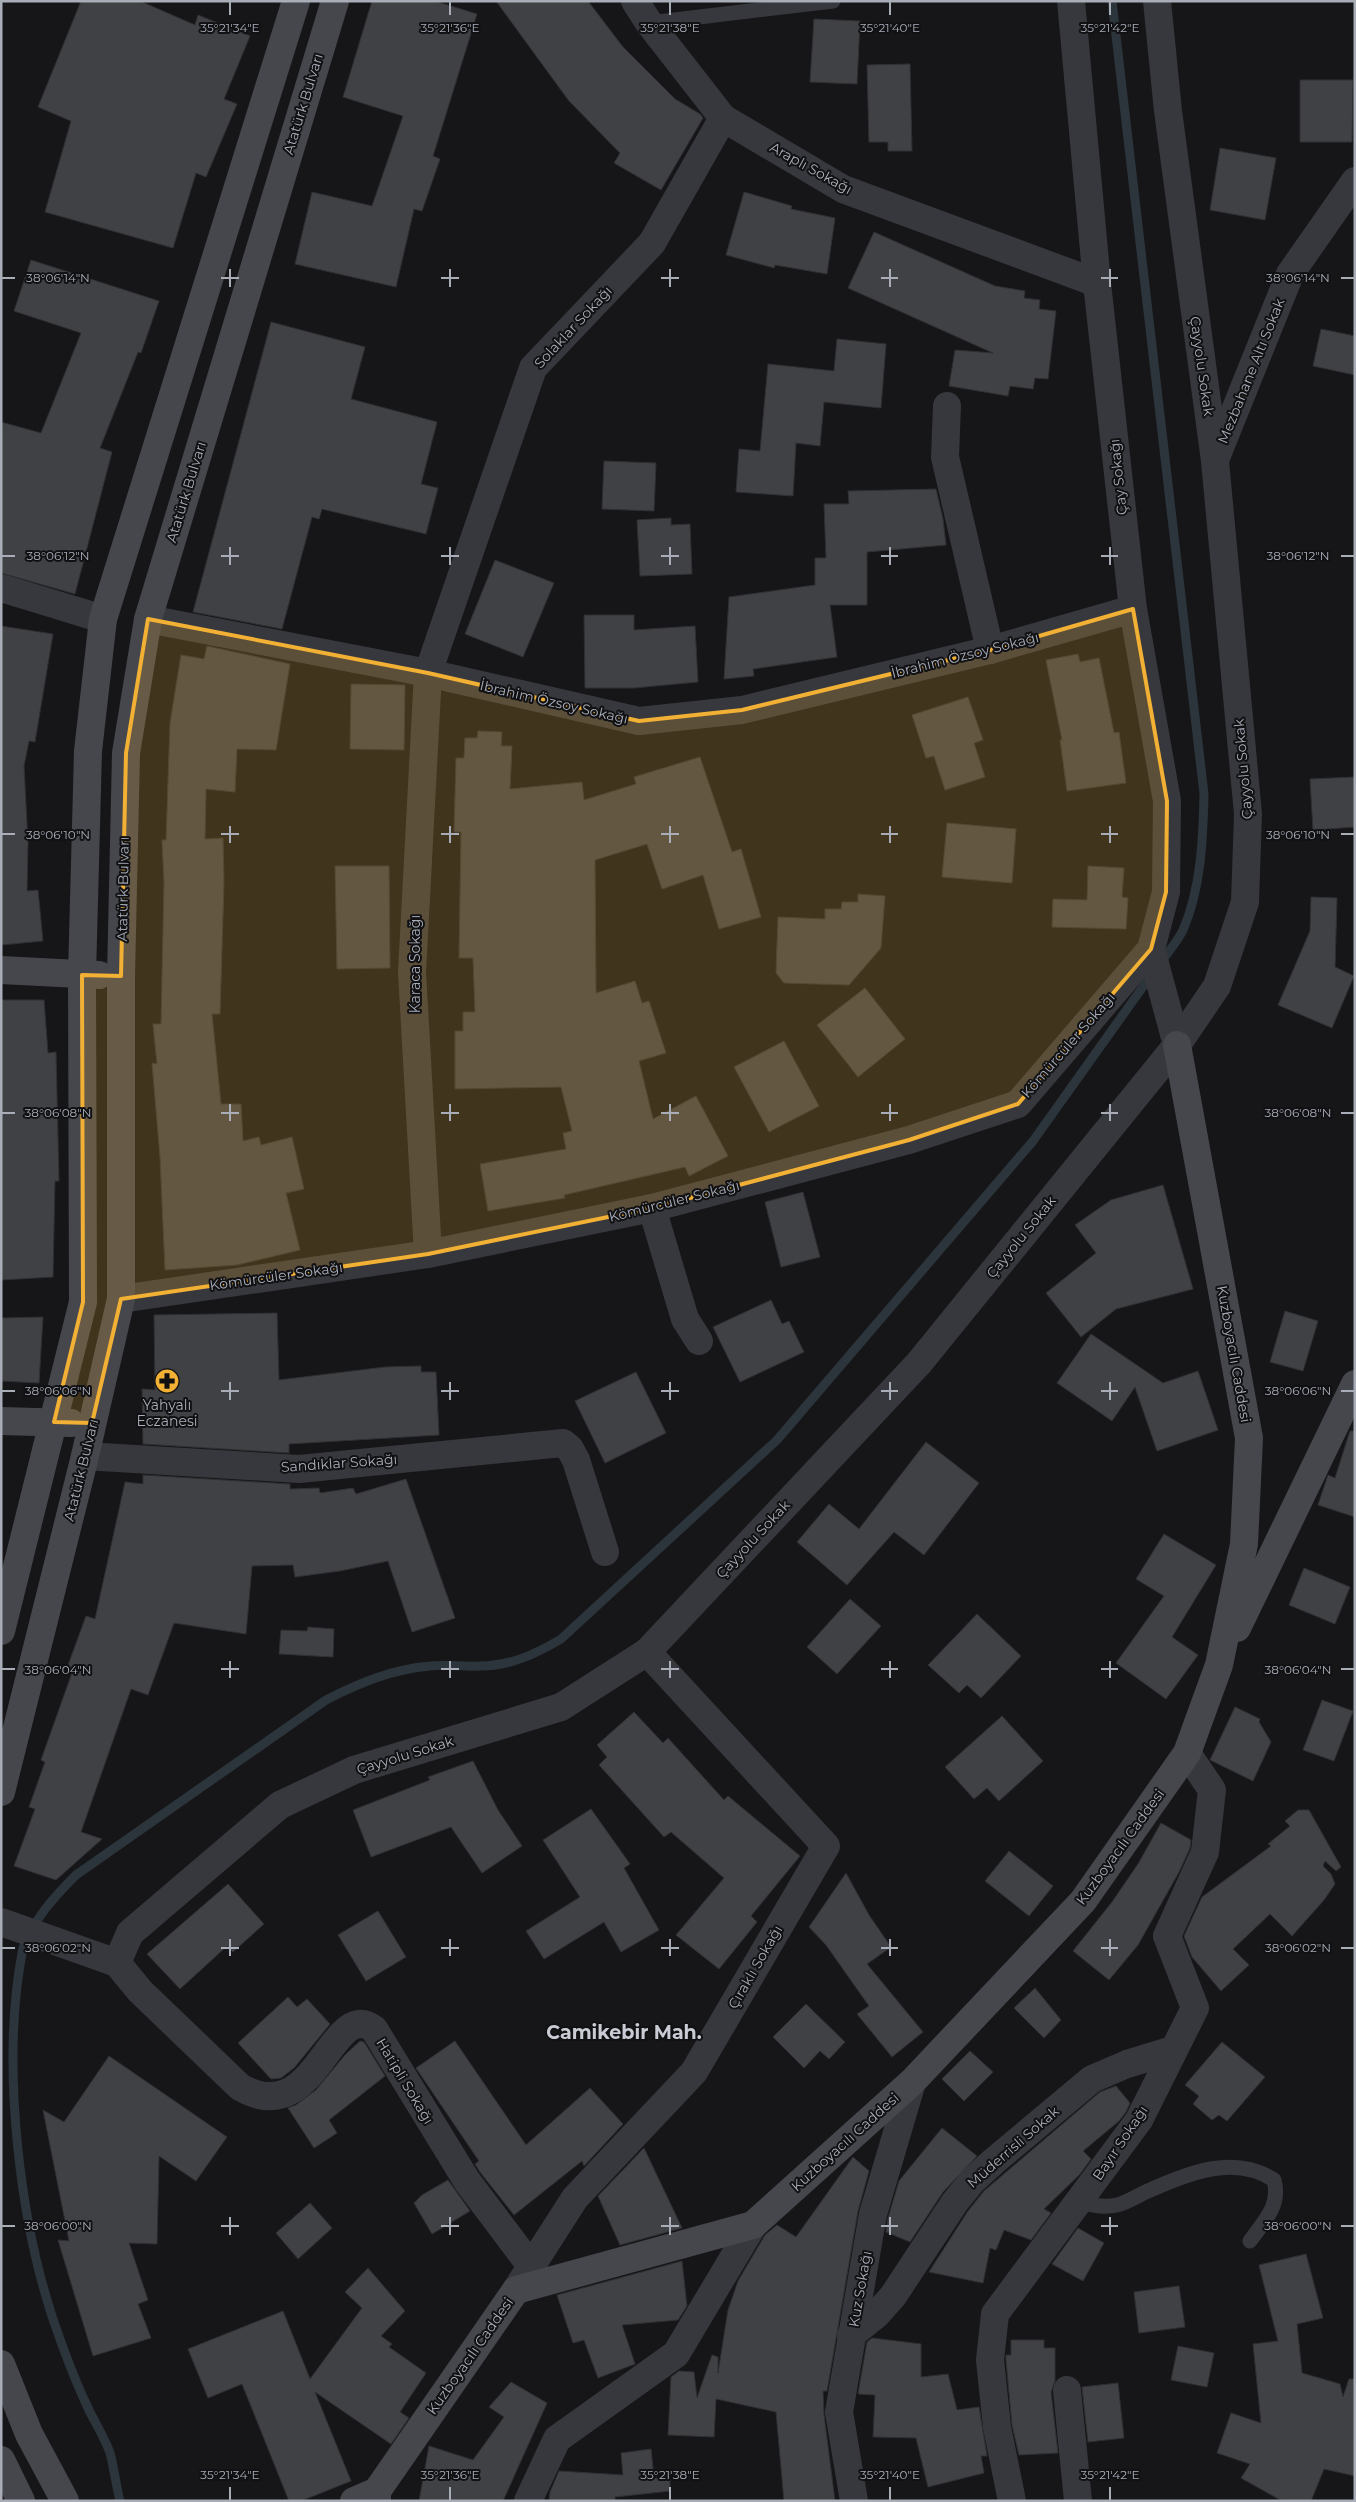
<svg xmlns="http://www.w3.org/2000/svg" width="1356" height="2502" font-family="Montserrat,sans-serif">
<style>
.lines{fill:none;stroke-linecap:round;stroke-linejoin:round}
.stream{stroke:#2c353c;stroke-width:9}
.building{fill:#404145;stroke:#303034}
.lane{stroke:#37383d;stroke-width:15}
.street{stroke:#37383d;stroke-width:28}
.secondary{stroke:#45474d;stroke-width:28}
.marked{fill:#f2b134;fill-opacity:0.2;stroke:#f2b134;stroke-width:4;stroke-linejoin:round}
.ticks{fill:none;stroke:#a8adb8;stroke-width:2}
.labels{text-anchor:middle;stroke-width:4;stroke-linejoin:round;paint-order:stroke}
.street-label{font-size:14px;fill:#a8adb8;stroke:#111113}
.poi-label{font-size:14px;fill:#a8adb8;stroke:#111113}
.district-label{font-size:19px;font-weight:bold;fill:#c9ccd4;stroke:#111113}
.ticks-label{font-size:12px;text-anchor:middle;fill:#a8adb8;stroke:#111113;stroke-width:4;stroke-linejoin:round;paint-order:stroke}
</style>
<rect width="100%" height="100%" fill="#161618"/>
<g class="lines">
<!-- stream -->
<g class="stream">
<path d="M1112,1L1204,794C1203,839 1201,889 1183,930C1178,941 1168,952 1161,962"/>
<path d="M120,2501C116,2485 114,2468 110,2453C105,2438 95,2423 88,2408C78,2387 69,2364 61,2342C19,2230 0,2063 23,1948C34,1919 54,1897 76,1875L326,1700C359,1683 393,1669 430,1666C447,1664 463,1667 480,1666C510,1666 536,1654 561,1639L777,1440L1033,1141L1152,974"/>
</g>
</g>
<!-- building -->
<g class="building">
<path d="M81,1H140L195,25L198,15L250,36L224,99L237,104L206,177L196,173L173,248L45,212L71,121L38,107Z"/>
<path d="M372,1H435L477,14L433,156L440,159L422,211L414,209L396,287L295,264L312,192L372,206L403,116L343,97Z"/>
<path d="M496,1H588L623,47L675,99L700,114L703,118L661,190L614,163L620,153L569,101Z"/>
<path d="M814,19L860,21L857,84L810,82Z"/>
<path d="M910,64L912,151H888V142H869L867,65Z"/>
<path d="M1300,80H1353L1352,142H1300Z"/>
<path d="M1220,148L1276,158L1265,220L1210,210Z"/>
<path d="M744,192L792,206L791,209L835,218L827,274L775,265L774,268L726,255Z"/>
<path d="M874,232L995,286L1025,291L1024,298L1040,300L1039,309L1056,311L1048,379L1035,378L1033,389L1010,386L1008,396L949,386L955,350L993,353L848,288Z"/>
<path d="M31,260L159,301L141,353L138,352L100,448L112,452L75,594L1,573V422L41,433L81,333L14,311Z"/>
<path d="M271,322L365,347L351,399L437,422L421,484L438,488L426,534L322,509L319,519L312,517L282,629L193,612Z"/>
<path d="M1321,329L1355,336V375L1313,366Z"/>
<path d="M837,339L886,344L881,408L824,402L820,446L796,443L793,496L736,492L739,449L760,451L768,364L834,371Z"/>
<path d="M604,461L656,463L654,511L602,509Z"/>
<path d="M936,489L943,519L946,545L867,552V605H830L837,657L753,669L754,676L724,679L729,597L815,585V558H826L824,504H849L848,491Z"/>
<path d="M671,518V525L690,524L692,574L640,576L637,520Z"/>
<path d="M495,560L554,583L523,657L465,634Z"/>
<path d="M584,615H634V630L695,626L698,682L634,688H585Z"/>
<path d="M1,626L53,634L35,742L29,741L24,766L28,843L27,891L38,890L43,941L1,945Z"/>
<path d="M207,646L290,664L276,750L237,749L235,792L206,789L205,839L223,838L224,882L220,1014H212L221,1104H241L243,1141L259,1137L261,1145L292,1137L304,1189L286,1193L300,1250L237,1265L165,1270L160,1157L152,1063L157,1064L153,1024H161L164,883L162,840H166L170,723L181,655L204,659Z"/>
<path d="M1078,654L1080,662L1099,658L1114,733L1119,732L1126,783L1067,791L1060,740H1062L1046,660Z"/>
<path d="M351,684L405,685L404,750L350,749Z"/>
<path d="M968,697L983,740L974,743L985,777L945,790L934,756L926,758L912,715Z"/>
<path d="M478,731L502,732L501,746H512L510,789L582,782L584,800L636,784L634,777L700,757L732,852L741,849L761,917L719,929L703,875L662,889L647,844L595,860L596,993L635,981L642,1003L649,1001L666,1053L639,1061L653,1119L696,1096L728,1156L689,1176L685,1167L564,1195L565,1198L488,1211L480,1164L566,1149L563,1133L572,1131L561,1087L455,1089V1031H463V1012H475L473,958H459L461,832H454L456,758H464L465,738H477Z"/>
<path d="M1355,777V827L1313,830L1310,779Z"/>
<path d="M947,823L1016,829L1012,883L942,877Z"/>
<path d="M335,866H389L390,968L337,969Z"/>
<path d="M1088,866L1124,868L1122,897L1128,898L1126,929L1052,927L1053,899L1087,900Z"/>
<path d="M858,894L885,896L881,948L849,985L784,983L776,973L778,917L825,919V909H841L842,902H858Z"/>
<path d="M1311,897L1337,898L1335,967L1354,976L1332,1028L1278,1005L1310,931Z"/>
<path d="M865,988L905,1039L858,1077L817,1025Z"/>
<path d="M1,1000H44L48,1053L56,1052L59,1181H55L53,1277L1,1280Z"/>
<path d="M784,1041L819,1106L769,1132L734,1067Z"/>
<path d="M1163,1185L1193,1289L1116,1309L1081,1337L1046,1293L1096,1253L1075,1225L1111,1200Z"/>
<path d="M803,1192L820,1257L781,1267L765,1202Z"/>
<path d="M771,1300L782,1324L789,1321L804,1352L740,1382L713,1327Z"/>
<path d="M1285,1311L1318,1321L1303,1371L1270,1362Z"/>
<path d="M277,1313L279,1380L385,1367L421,1366V1372H436L439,1435L289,1444V1453L143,1444L142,1389L155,1390L154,1315Z"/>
<path d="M43,1317L39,1383L1,1381V1318Z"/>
<path d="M1091,1334L1163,1383L1198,1371L1218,1430L1157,1451L1135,1387L1112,1421L1057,1383Z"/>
<path d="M636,1372L666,1433L605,1463L575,1401Z"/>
<path d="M1350,1431H1355V1517L1318,1505L1328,1475L1335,1478Z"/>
<path d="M926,1442L979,1483L924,1555L894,1532L847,1585L797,1542L829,1504L859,1529Z"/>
<path d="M143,1475L290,1484V1489L319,1488L320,1493L353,1488L356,1494L406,1479L455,1618L412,1632L388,1561L340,1571L295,1577L293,1565L252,1566L246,1634L174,1623L148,1695L131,1689L81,1832L102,1839L56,1880L14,1866L35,1809L29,1807L45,1762L41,1760L73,1670L67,1668L86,1616L95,1619L125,1482L143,1484Z"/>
<path d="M1164,1534L1216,1565L1172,1637L1198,1655L1166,1699L1116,1663L1164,1596L1136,1579Z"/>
<path d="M1304,1568L1350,1587L1335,1624L1289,1605Z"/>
<path d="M850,1599L881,1626L837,1674L807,1647Z"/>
<path d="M977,1614L1021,1656L981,1698L967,1685L959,1693L928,1665Z"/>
<path d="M308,1627L334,1629L333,1657L279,1654L281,1630L307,1631Z"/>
<path d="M1322,1700L1353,1711L1334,1761L1303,1750Z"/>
<path d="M1235,1707L1260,1719L1259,1722L1271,1742L1253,1781L1210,1760Z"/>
<path d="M634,1712L663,1743L668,1738L724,1800L728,1796L800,1856L751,1916L757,1922L719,1969L676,1935L724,1878L671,1832L664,1837L599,1765L607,1757L597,1745Z"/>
<path d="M1002,1716L1043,1761L999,1801L987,1788L974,1799L945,1767Z"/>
<path d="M473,1761L498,1810L522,1846L482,1873L451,1827L371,1857L353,1810L430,1780L428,1777Z"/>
<path d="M591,1809L630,1864L624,1868L659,1930L621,1952L604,1922L544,1959L526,1931L580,1897L543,1840Z"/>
<path d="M1298,1810H1309L1341,1867L1336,1871L1325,1861L1323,1866L1331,1874L1335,1884L1324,1900L1292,1936L1270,1914L1233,1949L1249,1965L1221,1991L1192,1957L1184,1936L1202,1897L1271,1846L1268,1844L1290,1826L1285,1821Z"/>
<path d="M1161,1823L1191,1840L1190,1848L1179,1872L1138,1945L1109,1980L1073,1951L1112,1902L1138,1864Z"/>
<path d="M1009,1851L1053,1886L1029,1916L985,1881Z"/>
<path d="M846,1873L869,1915L891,1947L867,1964L923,2032L892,2057L857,2014L869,2006L826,1945L809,1927Z"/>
<path d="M228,1884L264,1924L233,1952L227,1946L180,1989L147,1954Z"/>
<path d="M378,1911L406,1957L366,1981L338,1935Z"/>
<path d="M1035,1988L1061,2020L1044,2038L1014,2008Z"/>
<path d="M288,1997L297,2007L307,1999L330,2024L294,2068L281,2078L271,2079L238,2043Z"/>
<path d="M806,2004L845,2042L829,2059L820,2051L804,2068L773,2037Z"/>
<path d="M360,2041L364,2042L385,2076L329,2120L337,2133L314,2148L288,2108L296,2105L316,2090L345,2055Z"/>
<path d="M455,2041L526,2145L590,2088L623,2124L584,2166L582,2161L514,2215L480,2172L475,2164L479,2161L416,2068Z"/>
<path d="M1222,2042L1265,2077L1227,2121L1219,2115L1212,2120L1193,2104L1199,2096L1185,2085Z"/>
<path d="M970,2051L993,2072L964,2101L942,2079Z"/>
<path d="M109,2056L227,2137L196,2181L159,2156L157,2244L129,2243L148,2300L138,2304L151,2338L93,2356L58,2240L69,2241L43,2110L64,2122Z"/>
<path d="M1116,2086L1130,2103L1126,2112L1119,2121L1083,2151L1091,2159L1080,2174L1044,2209L1051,2213L1031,2240L1004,2230L996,2250L990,2248L983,2283L929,2272L968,2211L984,2191L1100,2092Z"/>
<path d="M942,2128L977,2156L943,2192L910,2242L886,2232L888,2218L899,2181Z"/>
<path d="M644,2148L682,2228L620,2245L598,2196Z"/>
<path d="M853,2157L869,2171L858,2211L827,2391H823L824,2415L835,2501H784L776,2412L716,2399L714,2437L668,2435L671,2377L679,2371L694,2372L697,2398L712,2355L718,2357V2373L728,2310L738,2281L765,2235L777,2225L796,2237Z"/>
<path d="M448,2180L470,2211L432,2234L414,2203L422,2195Z"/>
<path d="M310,2203L332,2228L298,2259L276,2233Z"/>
<path d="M1078,2228L1104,2243L1083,2281L1052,2264Z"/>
<path d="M1306,2254L1323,2318L1297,2324L1302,2373L1340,2384L1343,2397L1349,2379H1355V2476L1324,2469L1311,2501H1282L1241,2478L1250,2464L1217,2453L1231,2413L1261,2423L1253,2344L1278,2341L1259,2265Z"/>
<path d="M682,2261L687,2306L678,2320L622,2325L635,2364L598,2378L584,2340L573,2343L557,2295Z"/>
<path d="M368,2268L405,2311L381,2336L392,2344L389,2347L426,2373L400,2412L409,2418L391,2444L315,2392L351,2481L301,2501H289L242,2384L208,2398L188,2349L283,2311L310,2379L362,2308L345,2292Z"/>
<path d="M1179,2286L1185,2327L1139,2333L1134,2292Z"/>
<path d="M872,2338L921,2344V2377L948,2374L957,2410L979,2407L987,2456H981L984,2473L928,2487L916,2438L873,2437L875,2395L858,2394L867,2342Z"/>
<path d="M1011,2340H1044V2348H1055V2381L1051,2392L1058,2453L1019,2455L1012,2425L1006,2360V2355H1011Z"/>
<path d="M1178,2346L1214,2353L1207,2387L1171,2380Z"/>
<path d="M511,2382L547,2403L503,2501H419L429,2446L473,2460L504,2417L489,2407Z"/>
<path d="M1118,2383L1124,2438L1088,2442L1082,2387Z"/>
<path d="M651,2449L654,2478L670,2479V2491L615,2497V2501H549L550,2492L559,2471L623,2475L621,2453Z"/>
</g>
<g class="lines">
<!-- lane -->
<g class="lane">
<path d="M649,23L833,1"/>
<path d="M1079,2202C1091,2205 1104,2208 1117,2205C1127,2203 1138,2195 1148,2191C1188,2173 1234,2154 1274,2180C1281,2206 1264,2221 1250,2241"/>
</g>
<!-- street -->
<g class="street">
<path d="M635,1L649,23L723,118L843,189L1097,283"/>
<path d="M947,406L945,457L990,650"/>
<path d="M1215,460L1290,274L1355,181"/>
<path d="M1,588L103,619"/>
<path d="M148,619L428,673L639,721L742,710L990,650L1133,609"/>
<path d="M1151,949L1177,1045"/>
<path d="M652,1208L685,1319L699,1341"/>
<path d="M428,1254L412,972L428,673L533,368L652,243L723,118"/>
<path d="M121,1299L428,1254L652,1208L909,1140L1018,1104L1151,949L1166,892L1167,801L1133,609L1097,283L1071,1"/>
<path d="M85,1456L299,1469L563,1443L570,1449L576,1460L605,1552"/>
<path d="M1,1922L117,1963L130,1933L280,1805L354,1770L561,1707L647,1652L919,1363L1177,1045L1217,986L1245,902L1248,814L1215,461L1168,111L1157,1"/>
<path d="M117,1963L140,1991L240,2087C317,2132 330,1997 374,2029L467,2181L531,2266"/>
<path d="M516,2290L575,2198L694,2072L826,1846L647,1652"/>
<path d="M851,2335L877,2314L893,2296L955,2202L973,2180L994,2161L1092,2079L1127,2064L1173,2050"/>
<path d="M1067,2390L1078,2501"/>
<path d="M528,2501L557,2439L676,2354L753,2225"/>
<path d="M854,2501L839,2412L873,2214L912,2082"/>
<path d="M1012,2501L997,2427L990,2360L995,2314L1139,2120L1195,2008L1167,1936L1205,1852L1212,1790L1187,1753"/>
</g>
<!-- secondary -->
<g class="secondary">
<path d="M1,970L99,975"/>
<path d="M1,1421L71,1423"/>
<path d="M1237,1628L1355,1384"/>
<path d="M1,1631L83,1302L82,975L88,751L103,619L296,1"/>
<path d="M1,1792L85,1456L121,1299V976L126,753L148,619L335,1"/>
<path d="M1,2364L29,2434L65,2501"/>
<path d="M1,2460L21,2501"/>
<path d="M354,2501L377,2491"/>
<path d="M377,2501V2491L516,2290L753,2225L912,2082L1083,1901L1187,1753L1219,1665L1244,1544L1249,1438L1177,1045"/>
</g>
</g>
<!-- marked area -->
<path class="marked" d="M1133,609L1167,801L1166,892L1151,949L1018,1104L909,1140L652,1208L428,1254L121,1299L92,1423L54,1422L83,1302L82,975L121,976L126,753L148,619L428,673L639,721L742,710L990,650Z"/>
<!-- ticks -->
<path class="ticks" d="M230,2V15M450,2V15M670,2V15M890,2V15M1110,2V15M230,269V287M450,269V287M670,269V287M890,269V287M1110,269V287M2,278H15M221,278H239M441,278H459M661,278H679M881,278H898M1101,278H1118M1341,278H1354M230,547V565M450,547V565M670,547V565M890,547V565M1110,547V565M2,556H15M221,556H239M441,556H459M661,556H679M881,556H898M1101,556H1118M1341,556H1354M230,826V843M450,826V843M670,826V843M890,826V843M1110,826V843M2,834H15M221,834H239M441,834H459M661,834H679M881,834H898M1101,834H1118M1341,834H1354M230,1104V1121M450,1104V1121M670,1104V1121M890,1104V1121M1110,1104V1121M2,1113H15M221,1113H239M441,1113H459M661,1113H679M881,1113H898M1101,1113H1118M1341,1113H1354M230,1382V1400M450,1382V1400M670,1382V1400M890,1382V1400M1110,1382V1400M2,1391H15M221,1391H239M441,1391H459M661,1391H679M881,1391H898M1101,1391H1118M1341,1391H1354M230,1661V1678M450,1661V1678M670,1661V1678M890,1661V1678M1110,1661V1678M2,1669H15M221,1669H239M441,1669H459M661,1669H679M881,1669H898M1101,1669H1118M1341,1669H1354M230,1939V1956M450,1939V1956M670,1939V1956M890,1939V1956M1110,1939V1956M2,1948H15M221,1948H239M441,1948H459M661,1948H679M881,1948H898M1101,1948H1118M1341,1948H1354M230,2217V2235M450,2217V2235M670,2217V2235M890,2217V2235M1110,2217V2235M2,2226H15M221,2226H239M441,2226H459M661,2226H679M881,2226H898M1101,2226H1118M1341,2226H1354M230,2487V2500M450,2487V2500M670,2487V2500M890,2487V2500M1110,2487V2500"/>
<!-- icons -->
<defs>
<symbol id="pharmacy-disc" viewBox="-11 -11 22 22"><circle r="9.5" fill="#f2b134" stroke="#111113"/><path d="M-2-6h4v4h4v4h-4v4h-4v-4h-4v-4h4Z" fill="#111"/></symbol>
</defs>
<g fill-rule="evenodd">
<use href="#pharmacy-disc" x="153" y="1367" width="28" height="28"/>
</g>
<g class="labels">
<!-- street labels -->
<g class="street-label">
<text transform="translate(303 104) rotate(-73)" y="5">Atatürk Bulvarı</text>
<text transform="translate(811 168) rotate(29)" y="5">Araplı Sokağı</text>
<text transform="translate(573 327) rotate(-47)" y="5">Solaklar Sokağı</text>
<text transform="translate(1202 366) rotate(82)" y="5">Çayyolu Sokak</text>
<text transform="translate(1251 371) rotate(-68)" y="5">Mezbahane Altı Sokak</text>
<text transform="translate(1118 477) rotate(-96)" y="5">Çay Sokağı</text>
<text transform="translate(186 492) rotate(-73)" y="5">Atatürk Bulvarı</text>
<text transform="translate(965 655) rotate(-14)" y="5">İbrahim Özsoy Sokağı</text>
<text transform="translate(554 702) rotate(13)" y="5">İbrahim Özsoy Sokağı</text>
<text transform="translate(1243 769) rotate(-95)" y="5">Çayyolu Sokak</text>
<text transform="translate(123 889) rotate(-89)" y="5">Atatürk Bulvarı</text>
<text transform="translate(415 964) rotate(-90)" y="5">Karaca Sokağı</text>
<text transform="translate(1068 1045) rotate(-49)" y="5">Kömürcüler Sokağı</text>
<text transform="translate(674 1201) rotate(-14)" y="5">Kömürcüler Sokağı</text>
<text transform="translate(1021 1237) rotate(-51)" y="5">Çayyolu Sokak</text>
<text transform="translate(276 1276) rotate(-8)" y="5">Kömürcüler Sokağı</text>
<text transform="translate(1234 1354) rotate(80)" y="5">Kuzboyacılı Caddesi</text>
<text transform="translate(339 1463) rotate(-4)" y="5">Sandıklar Sokağı</text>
<text transform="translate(81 1470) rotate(-76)" y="5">Atatürk Bulvarı</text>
<text transform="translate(753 1539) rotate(-47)" y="5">Çayyolu Sokak</text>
<text transform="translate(405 1755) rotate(-17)" y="5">Çayyolu Sokak</text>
<text transform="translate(1120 1847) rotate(-54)" y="5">Kuzboyacılı Caddesi</text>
<text transform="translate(755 1967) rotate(-60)" y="5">Çıraklı Sokağı</text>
<text transform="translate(405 2081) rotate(59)" y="5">Hatipli Sokağı</text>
<text transform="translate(845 2142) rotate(-42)" y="5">Kuzboyacılı Caddesi</text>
<text transform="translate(1120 2143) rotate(-56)" y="5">Bayır Sokağı</text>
<text transform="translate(1013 2147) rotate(-41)" y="5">Müderrisli Sokak</text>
<text transform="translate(860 2289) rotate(-80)" y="5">Kuz Sokağı</text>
<text transform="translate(470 2356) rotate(-55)" y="5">Kuzboyacılı Caddesi</text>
</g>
<!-- poi labels -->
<g class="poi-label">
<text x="167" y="1410">Yahyalı<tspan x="167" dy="16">Eczanesi</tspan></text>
</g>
<!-- district labels -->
<g class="district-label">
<text x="624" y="2039">Camikebir Mah.</text>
</g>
</g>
<g class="ticks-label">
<text x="230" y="32">35°21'34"E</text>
<text x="450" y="32">35°21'36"E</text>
<text x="670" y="32">35°21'38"E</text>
<text x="890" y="32">35°21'40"E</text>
<text x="1110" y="32">35°21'42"E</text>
<text x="58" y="282">38°06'14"N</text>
<text x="1298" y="282">38°06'14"N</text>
<text x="58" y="560">38°06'12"N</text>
<text x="1298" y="560">38°06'12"N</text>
<text x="58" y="839">38°06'10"N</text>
<text x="1298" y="839">38°06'10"N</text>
<text x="58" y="1117">38°06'08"N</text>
<text x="1298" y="1117">38°06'08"N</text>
<text x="58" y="1395">38°06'06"N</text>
<text x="1298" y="1395">38°06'06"N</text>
<text x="58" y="1674">38°06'04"N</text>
<text x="1298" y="1674">38°06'04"N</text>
<text x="58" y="1952">38°06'02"N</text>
<text x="1298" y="1952">38°06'02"N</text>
<text x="58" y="2230">38°06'00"N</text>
<text x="1298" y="2230">38°06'00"N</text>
<text x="230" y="2479">35°21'34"E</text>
<text x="450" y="2479">35°21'36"E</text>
<text x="670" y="2479">35°21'38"E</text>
<text x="890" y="2479">35°21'40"E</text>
<text x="1110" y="2479">35°21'42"E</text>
</g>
<!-- border -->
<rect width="1356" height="2502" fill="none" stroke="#a8adb8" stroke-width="5"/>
</svg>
